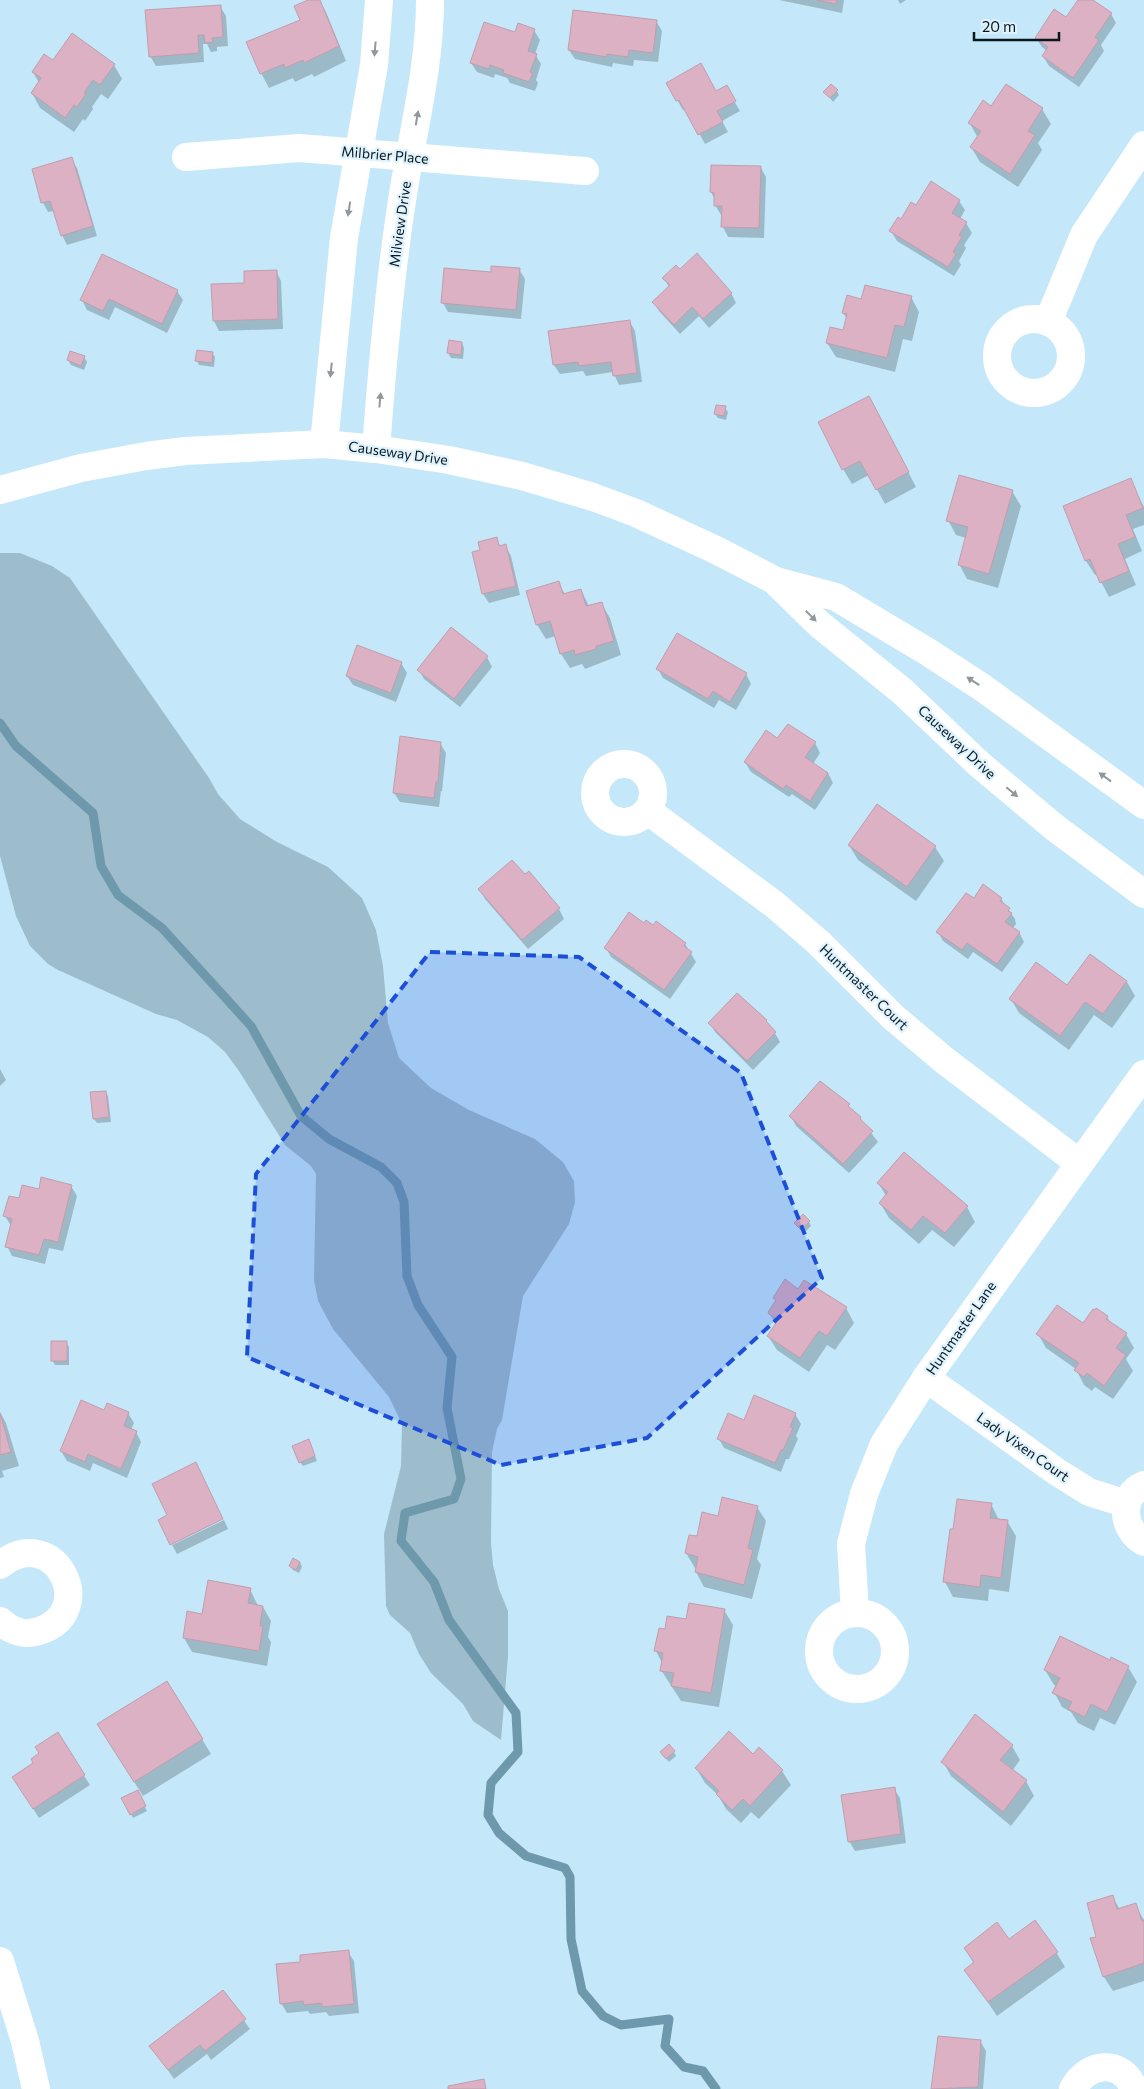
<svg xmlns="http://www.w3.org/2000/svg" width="1144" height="2089" font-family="Commissioner,sans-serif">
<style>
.green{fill:#9dbdcd}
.shadow{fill:#0003}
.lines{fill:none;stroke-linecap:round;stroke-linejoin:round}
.stream{stroke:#6e99ad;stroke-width:9}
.building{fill:#ddb1c4;stroke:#c09eac}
.minor{stroke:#fff;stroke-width:28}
.oneway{fill:#91979a}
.marked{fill:#1d4ed8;fill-opacity:0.2;stroke:#1d4ed8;stroke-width:4;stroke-dasharray:10 6;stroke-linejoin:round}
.labels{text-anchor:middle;stroke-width:4.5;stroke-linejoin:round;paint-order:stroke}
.street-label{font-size:14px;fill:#0a181e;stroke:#def3fe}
</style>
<rect width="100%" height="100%" fill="#c4e8fa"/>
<!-- green -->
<path class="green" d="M0,553H20L52,566L70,578L209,778L218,794L240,819L277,842L328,867L362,898L376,930L383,966L388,1023L399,1058L431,1088L469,1110L535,1139L563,1162L574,1181L575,1202L569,1224L523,1296L502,1420L497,1429L492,1452L491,1543L493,1565L499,1589L508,1611V1656L501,1740L473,1721L463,1704L431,1673L419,1654L410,1633L390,1615L386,1606L384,1534L401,1466L402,1424L389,1397L333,1329L318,1301L314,1280L316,1174L311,1166L285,1145L239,1071L225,1052L208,1037L177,1020L156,1014L58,970L48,964L30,946L16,916L0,856Z"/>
<!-- shadow -->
<g class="shadow">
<path d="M311,0H319L326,12L346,61L314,77L312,74L295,82L293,78L269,88L261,73L302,20Z"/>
<path d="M779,0H844L842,13Z"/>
<path d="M898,0H906L900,4Z"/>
<path d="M1079,0H1091L1111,14L1116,23L1101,45L1104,51L1079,87L1049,66L1043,56L1047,51L1042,47L1036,38L1067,18Z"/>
<path d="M220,6L226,16L228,46L217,47V51L211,52L207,44H203L204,62L156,66L150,56Z"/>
<path d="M656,21L662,31L658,62L634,60L633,66L613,63L612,67L575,59L569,50Z"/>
<path d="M534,30L540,40L535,54L541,64L536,80L538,83L535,91L510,83L507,78L495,74L494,78L477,72L471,63L516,34Z"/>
<path d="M53,62L114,65L122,79L108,99L101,94L92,107L93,109L85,121L83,119L74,132L40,108L32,93L39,83L33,72Z"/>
<path d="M667,83L716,93L726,87L740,111L722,121L728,132L705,144L686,109L683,110Z"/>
<path d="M1006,86L1042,109L1051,124L1038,143L1042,150L1018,187L980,162L971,147L978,138L970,124L992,108Z"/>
<path d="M837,91L839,95L833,102L825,92Z"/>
<path d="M71,159L77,168L97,236L67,245L62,235L54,211L48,212L43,203L33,170Z"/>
<path d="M761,168L766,177L764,238L728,237L723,227V215H721L715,205V200L711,192Z"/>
<path d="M959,201L965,210L960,219L966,223L972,233L964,245L966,248L959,261L961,265L954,276L897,241L891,231L916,207Z"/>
<path d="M519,269L525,279L521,319L448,312L443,303L492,273Z"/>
<path d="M680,270L731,293L736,303L709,328L699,316L680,334L659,311L654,302L669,287L664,278Z"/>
<path d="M276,271L281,281L283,329L219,331L214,321L245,284Z"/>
<path d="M177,291L183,300L167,333L115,307L109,320L87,310L82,300Z"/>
<path d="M911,297L919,312L912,341L903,339L895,372L836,357L827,343L844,331L847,319L843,313L862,300Z"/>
<path d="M630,322L635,331L642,382L619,385L613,372L586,376L583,371L560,374L554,365Z"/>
<path d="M462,343L464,348L463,359L451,358L448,353Z"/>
<path d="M212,353L215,357L214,367L199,365L197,361Z"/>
<path d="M84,357L87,362L84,370L71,365L68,360Z"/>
<path d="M725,408L728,412L726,420L718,418L715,414Z"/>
<path d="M877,412L916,487L885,504L869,475L852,484L843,469Z"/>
<path d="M1130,480L1144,507V525L1133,529L1142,551L1125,559L1136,585L1109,597L1097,574L1095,575L1086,561L1064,507Z"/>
<path d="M1012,491L1021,506L998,588L967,579L959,564L966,538L956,535L948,520Z"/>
<path d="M496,539L501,547L505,546L511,556L520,595L489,603L483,594L481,551Z"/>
<path d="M558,583L565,594L581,590L589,606L601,603L610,618L621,655L585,669L582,664L570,668L561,654L556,636L546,639L537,625L528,592Z"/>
<path d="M487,657L492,667L460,707L424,679L419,670Z"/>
<path d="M401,663L407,673L396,702L353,685L347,676Z"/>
<path d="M658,669L746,674L751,684L736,710L719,700L714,708L663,678Z"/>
<path d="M778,740L815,743L820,753L813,764L828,773L833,783L815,810L792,794L789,797L751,772L745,762Z"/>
<path d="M440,743L446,753L442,791H441L439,807L400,802L394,793Z"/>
<path d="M877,806L935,847L944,861L916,901L858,860L849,845Z"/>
<path d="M528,873L559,909L564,919L528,949L485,899L480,890L525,876Z"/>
<path d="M1001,899L1015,919L1016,924L1013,928L1019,932L1024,942L1002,972L973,952L968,959L943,941L938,932L974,900Z"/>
<path d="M656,923L685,944L696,962L670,999L611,957L606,948L644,924L653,927Z"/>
<path d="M1127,982L1135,996L1112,1028L1094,1015L1069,1050L1019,1013L1011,999L1068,987Z"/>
<path d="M710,1023L775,1033L780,1042L753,1070L715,1032Z"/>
<path d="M0,1069L6,1080L0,1086Z"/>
<path d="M105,1092L108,1096L111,1122L97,1123L94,1119L92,1093Z"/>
<path d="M834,1092L860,1118L878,1142L849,1173L796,1126L791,1116Z"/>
<path d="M879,1184L967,1207L975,1222L954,1247L932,1230L919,1244L889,1218L880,1203L886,1196Z"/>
<path d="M71,1186L77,1196L63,1251L49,1248L45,1264L12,1256L7,1246L11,1226L5,1216L20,1200L40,1190Z"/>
<path d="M809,1222L811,1226L804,1233L796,1223Z"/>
<path d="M799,1290L846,1308L854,1323L835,1350L827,1345L809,1372L777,1350L768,1336L776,1325L770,1314L777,1302L774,1298Z"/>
<path d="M1107,1317L1111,1323L1126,1334L1134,1348L1126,1359L1133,1371L1113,1399L1095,1387L1092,1391L1084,1385L1076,1369L1046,1348L1038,1334L1083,1325Z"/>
<path d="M66,1343L69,1347V1365H55L52,1360Z"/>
<path d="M0,1412L6,1423L19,1466L2,1471L4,1477L0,1478Z"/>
<path d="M104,1412L128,1413L134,1423L131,1430L136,1432L141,1442L127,1478L93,1463L90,1471L67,1461L61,1451Z"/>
<path d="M795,1414L801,1424L796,1436L798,1439L789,1459H786L781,1472L724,1448L719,1439L745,1421Z"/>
<path d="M311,1445L317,1461L303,1466L300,1462Z"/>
<path d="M991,1504L999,1520L1007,1521L1016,1536L1009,1592L989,1589L988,1601L953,1597L945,1582L954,1530Z"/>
<path d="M757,1507L766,1521L757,1559L761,1565L752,1599L704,1587L696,1572L697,1568H695L686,1553L698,1538L719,1517Z"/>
<path d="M224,1520L228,1529L177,1554L172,1545Z"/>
<path d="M300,1562L302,1567L299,1573L293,1570L290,1566Z"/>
<path d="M250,1589L258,1606L263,1607L271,1621L268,1637L271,1642L267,1666L192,1652L184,1638L203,1615Z"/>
<path d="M724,1610L733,1625L719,1707L681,1701L661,1670L662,1663L656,1651L687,1621Z"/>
<path d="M1112,1659L1128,1667L1137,1682L1115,1725L1100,1718L1094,1731L1078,1723L1071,1712L1062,1707L1054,1692L1057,1686L1054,1685L1045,1670L1110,1662Z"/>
<path d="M57,1734L90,1785L39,1818L19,1786Z"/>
<path d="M107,1739H202L211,1754L143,1796Z"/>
<path d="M1012,1746L1020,1760L1012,1771L1026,1781L1034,1796L1011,1826L951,1776L943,1762Z"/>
<path d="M760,1749L782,1771L791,1785L759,1819L751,1812L741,1823L726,1809L718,1795L705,1783L696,1768L753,1756Z"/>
<path d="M674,1752L676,1756L669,1762L665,1757Z"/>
<path d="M894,1789L900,1798L906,1843L855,1851L849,1841Z"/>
<path d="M137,1791L147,1811L133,1818L123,1799Z"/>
<path d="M1112,1896L1120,1910L1135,1905L1144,1920V1981L1113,1991L1104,1977L1092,1939L1098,1937Z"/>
<path d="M1009,1941L1056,1952L1065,1967L997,2016L966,1970L974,1964L965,1948Z"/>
<path d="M348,1952L354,1961L359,2013L329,2016L326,2012L310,2014L308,2011L287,2013L281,2003L302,1963Z"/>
<path d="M223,1991L250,2029L211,2060L207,2054L174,2079L151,2046Z"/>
<path d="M939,2037L980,2041L986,2051L983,2089H932Z"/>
</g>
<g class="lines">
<!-- stream -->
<path class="stream" d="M0,723L16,746L93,813L101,866L118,895L162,928L251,1026L301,1116L329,1139L381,1167L397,1183L404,1202L407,1276L418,1305L452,1357L447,1408L461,1479L454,1499L405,1513L401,1541L434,1582L449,1620L516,1713L518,1752L491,1783L488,1815L499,1833L526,1856L565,1868L570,1877L571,1939L582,1991L603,2016L621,2025L669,2019L665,2046L684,2067L703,2071L716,2089"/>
</g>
<!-- building -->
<g class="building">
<path d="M308,0H320L339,46L304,63L303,60L285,68L284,64L260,74L246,42L300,20L294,6Z"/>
<path d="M817,0H837L836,4Z"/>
<path d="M1078,0H1093L1112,13L1095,37L1099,40L1073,78L1042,56L1048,47L1035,38L1054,9L1066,17Z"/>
<path d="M221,5L223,37L212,38L213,42L205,43L204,35H198L199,53L149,57L145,10Z"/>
<path d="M573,10L657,20L653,53L629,50L628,57L607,54L606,57L568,50Z"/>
<path d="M484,22L515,32L518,23L535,29L528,51L537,54L530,72L533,73L529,82L503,73L504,70L490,65L489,69L470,63Z"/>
<path d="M72,33L115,64L100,85L93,80L84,93L86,94L77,107L74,105L65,118L31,93L41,78L32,72L44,54L53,60Z"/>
<path d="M701,63L716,91L727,85L736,101L717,111L723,122L698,135L679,100L676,101L666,83Z"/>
<path d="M831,84L838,90L830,98L823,92Z"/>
<path d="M1006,84L1043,108L1028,131L1035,135L1010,174L970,147L981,131L968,123L983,100L991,106Z"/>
<path d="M72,157L93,226L61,236L50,201L41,203L32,169Z"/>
<path d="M711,165L761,166L759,228L721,227L722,206H714V193L710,192Z"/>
<path d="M931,181L960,200L952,213L967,222L959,235L962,237L953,252L956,254L948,267L889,231L898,217L901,219L911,202L916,205Z"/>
<path d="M697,253L732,293L703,319L692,307L674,325L652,302L670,285L662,278L676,265L680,269Z"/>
<path d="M102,254L178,290L162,324L109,299L103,311L80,300Z"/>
<path d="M491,266L520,268L516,310L441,303L444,268L491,272Z"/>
<path d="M277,270L278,319L213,321L211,284L244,283V271Z"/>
<path d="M865,285L912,296L904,327L895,325L887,358L826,343L830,327L843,330L847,314L842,313L847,295L861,299Z"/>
<path d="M630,320L637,373L613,376L611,362L579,366L578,362L553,365L548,331Z"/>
<path d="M449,340L462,342L461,355L447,353Z"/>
<path d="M197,350L213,352L212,363L195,361Z"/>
<path d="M70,351L85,356L81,366L67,360Z"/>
<path d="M869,396L909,472L876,490L860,461L842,470L818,422Z"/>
<path d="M716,405L726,406L724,416L714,414Z"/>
<path d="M959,475L1013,490L989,574L958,565L968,527L946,521Z"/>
<path d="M1131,478L1143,508L1126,515L1135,537L1118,544L1129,571L1100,583L1090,559L1085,561L1063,506Z"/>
<path d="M497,537L499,546L506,544L516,586L482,594L472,552L480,550L478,542Z"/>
<path d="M559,581L563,594L581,589L586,606L602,602L614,641L596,646V649L575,655L574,650L560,654L550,621L536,625L526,591Z"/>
<path d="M451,627L488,656L454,699L417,670Z"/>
<path d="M677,633L747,673L730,702L713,691L708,699L656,669Z"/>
<path d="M357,645L402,662L391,693L346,676Z"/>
<path d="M788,724L816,742L805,757L828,773L810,801L786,785L783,789L744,762L766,730L777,738Z"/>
<path d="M400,736L441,742L438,782H436L434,798L393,793Z"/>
<path d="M877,804L936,846L907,887L848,845Z"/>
<path d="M512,860L525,874L529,871L560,908L522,940L478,889Z"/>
<path d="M983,884L1002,898L1000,901L1010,908L1008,911L1012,913L1005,922L1020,932L997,964L967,943L962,950L936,932L966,893L974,898Z"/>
<path d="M629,912L644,923L646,920L653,925L656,921L686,943L684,946L692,952L664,990L604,948Z"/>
<path d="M1090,954L1127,981L1103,1014L1085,1002L1060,1036L1009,999L1036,962L1067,985Z"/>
<path d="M737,993L767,1020L766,1021L776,1032L747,1061L708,1023Z"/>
<path d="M820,1081L850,1104L848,1106L861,1117L860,1119L873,1131L843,1164L789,1116Z"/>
<path d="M106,1091L109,1117L93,1119L90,1092Z"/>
<path d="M904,1152L968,1206L945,1233L923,1216L911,1230L879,1203L888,1192L877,1183Z"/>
<path d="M41,1177L72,1185L58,1242L44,1239L39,1255L5,1247L12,1219L3,1216L9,1196L19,1198L22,1185L39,1189Z"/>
<path d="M803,1214L810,1221L801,1230L794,1223Z"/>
<path d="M785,1279L798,1289L804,1280L847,1307L827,1336L819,1331L800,1358L767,1336L778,1320L769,1314L768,1312L776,1300L773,1298Z"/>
<path d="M1057,1305L1083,1323L1093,1309L1095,1310L1096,1308L1108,1316L1106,1319L1127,1333L1116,1348L1126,1355L1104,1386L1087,1373L1084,1377L1074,1370L1079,1363L1036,1334Z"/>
<rect x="51" y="1341" width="16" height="20"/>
<path d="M754,1395L796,1413L790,1427L793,1428L783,1450H781L775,1463L717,1439L728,1413L744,1420Z"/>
<path d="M81,1400L104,1410L107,1403L129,1412L124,1426L137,1431L121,1469L88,1454L85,1462L60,1451Z"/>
<path d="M0,1413L11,1452L0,1455Z"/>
<path d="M309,1439L315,1456L299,1463L292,1446Z"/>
<path d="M196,1462L223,1519L170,1545L158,1520L167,1515L152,1484Z"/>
<path d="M722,1497L758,1506L748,1548L753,1550L744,1585L695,1572L698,1557L685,1553L689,1535L697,1536L702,1512L718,1516Z"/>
<path d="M957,1499L992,1503L990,1518L1008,1520L1001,1578L981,1575L980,1587L943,1582L950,1529H953Z"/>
<path d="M293,1558L300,1562L296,1570L289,1566Z"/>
<path d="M208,1580L251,1588L248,1603L263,1606L260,1626H263L259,1651L183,1638L187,1611L202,1614Z"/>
<path d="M689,1603L725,1609L711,1693L671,1686L674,1673L660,1671L663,1653L654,1651L659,1628L665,1629L667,1616L686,1619Z"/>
<path d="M1060,1636L1110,1660L1111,1657L1129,1666L1107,1712L1091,1704L1085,1717L1068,1709L1072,1702L1052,1693L1060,1678L1044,1670Z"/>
<path d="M167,1681L203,1739L134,1782L97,1724Z"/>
<path d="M975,1714L1013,1745L1000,1760L1027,1780L1003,1812L941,1762Z"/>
<path d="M729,1731L753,1754L759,1747L783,1770L750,1806L743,1799L732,1810L716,1794L719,1791L695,1768Z"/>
<path d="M58,1732L85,1775L33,1809L12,1777L33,1763L31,1759L39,1753L35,1747Z"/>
<path d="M669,1744L675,1751L666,1759L660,1752Z"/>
<path d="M895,1787L901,1834L848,1842L841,1795Z"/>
<path d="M138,1790L146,1806L130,1815L121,1798Z"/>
<path d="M1113,1895L1117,1909L1136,1903L1142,1921H1144V1963L1103,1977L1090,1938L1096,1937L1087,1903Z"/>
<path d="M1035,1920L1058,1952L988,2002L964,1970L974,1962L964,1948L997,1922L1009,1939Z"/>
<path d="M349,1950L354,2004L322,2007V2003L304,2005L303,2001L280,2004L276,1964L300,1962V1955Z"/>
<path d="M223,1990L246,2019L205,2051L200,2045L168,2070L149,2046Z"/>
<path d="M938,2036L981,2040L978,2087L931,2089Z"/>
<path d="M484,2079L486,2089H448V2086Z"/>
</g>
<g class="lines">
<!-- minor -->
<g class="minor">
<path d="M186,157L299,148L585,171"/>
<circle cx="1034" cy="356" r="37"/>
<path d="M1048,322L1084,235L1144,145"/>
<path d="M324,444L344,238L374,65L379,0"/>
<path d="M376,449C382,368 389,287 401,207C411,138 430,70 430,0"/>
<path d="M0,490L81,468L146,456L185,451L324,444L376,449L449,460L522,476L593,497L636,513L716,550L776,581L836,597L928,652L983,688L1144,805"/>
<path d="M777,583L819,624L902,691L979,764L1054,827L1144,894"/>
<circle cx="624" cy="793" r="29"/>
<path d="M648,811L775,905L819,943L893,1017L944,1060L1079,1163"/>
<path d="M926,1378L1057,1472L1089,1492L1127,1504"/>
<path d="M1144,1485C1118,1496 1122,1530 1144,1542"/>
<path d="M0,1565C55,1521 100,1612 39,1631C25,1636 10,1631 0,1621"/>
<circle cx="857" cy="1651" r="38"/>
<path d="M855,1613L851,1544L864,1494L884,1444L926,1378L1144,1074"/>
<path d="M0,1961L25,2041L36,2089"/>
<path d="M1073,2089C1087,2062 1122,2058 1134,2089"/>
</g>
</g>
<!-- one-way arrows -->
<defs><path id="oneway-solid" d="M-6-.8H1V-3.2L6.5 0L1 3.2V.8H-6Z" transform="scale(1.25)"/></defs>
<g class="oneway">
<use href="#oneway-solid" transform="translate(375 49) rotate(95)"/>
<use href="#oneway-solid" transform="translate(417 118) rotate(-80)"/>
<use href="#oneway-solid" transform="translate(349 209) rotate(99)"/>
<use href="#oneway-solid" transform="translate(331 370) rotate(96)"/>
<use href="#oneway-solid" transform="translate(380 400) rotate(-85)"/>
<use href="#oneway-solid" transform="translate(811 616) rotate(45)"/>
<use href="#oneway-solid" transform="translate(973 681) rotate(-147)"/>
<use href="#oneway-solid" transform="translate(1105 777) rotate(-144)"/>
<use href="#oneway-solid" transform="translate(1012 792) rotate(40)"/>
</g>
<!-- marked area -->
<path class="marked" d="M430,952L579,957L741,1073L822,1278L647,1438L501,1465L247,1357L256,1174Z"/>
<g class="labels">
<!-- street labels -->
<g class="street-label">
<text transform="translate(385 155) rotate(5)" y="5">Milbrier Place</text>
<text transform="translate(400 224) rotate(-82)" y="5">Milview Drive</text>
<text transform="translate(398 453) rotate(8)" y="5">Causeway Drive</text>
<text transform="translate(957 742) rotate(43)" y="5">Causeway Drive</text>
<text transform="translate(864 987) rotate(44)" y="5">Huntmaster Court</text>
<text transform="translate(961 1328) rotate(-55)" y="5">Huntmaster Lane</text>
<text transform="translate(1023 1447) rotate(35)" y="5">Lady Vixen Court</text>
</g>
</g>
<!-- scale -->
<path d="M974 32v8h85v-8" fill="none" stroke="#0a181e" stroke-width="2.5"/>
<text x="982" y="32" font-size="15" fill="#0a181e" stroke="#def3fe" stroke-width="4" paint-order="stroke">20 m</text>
</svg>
